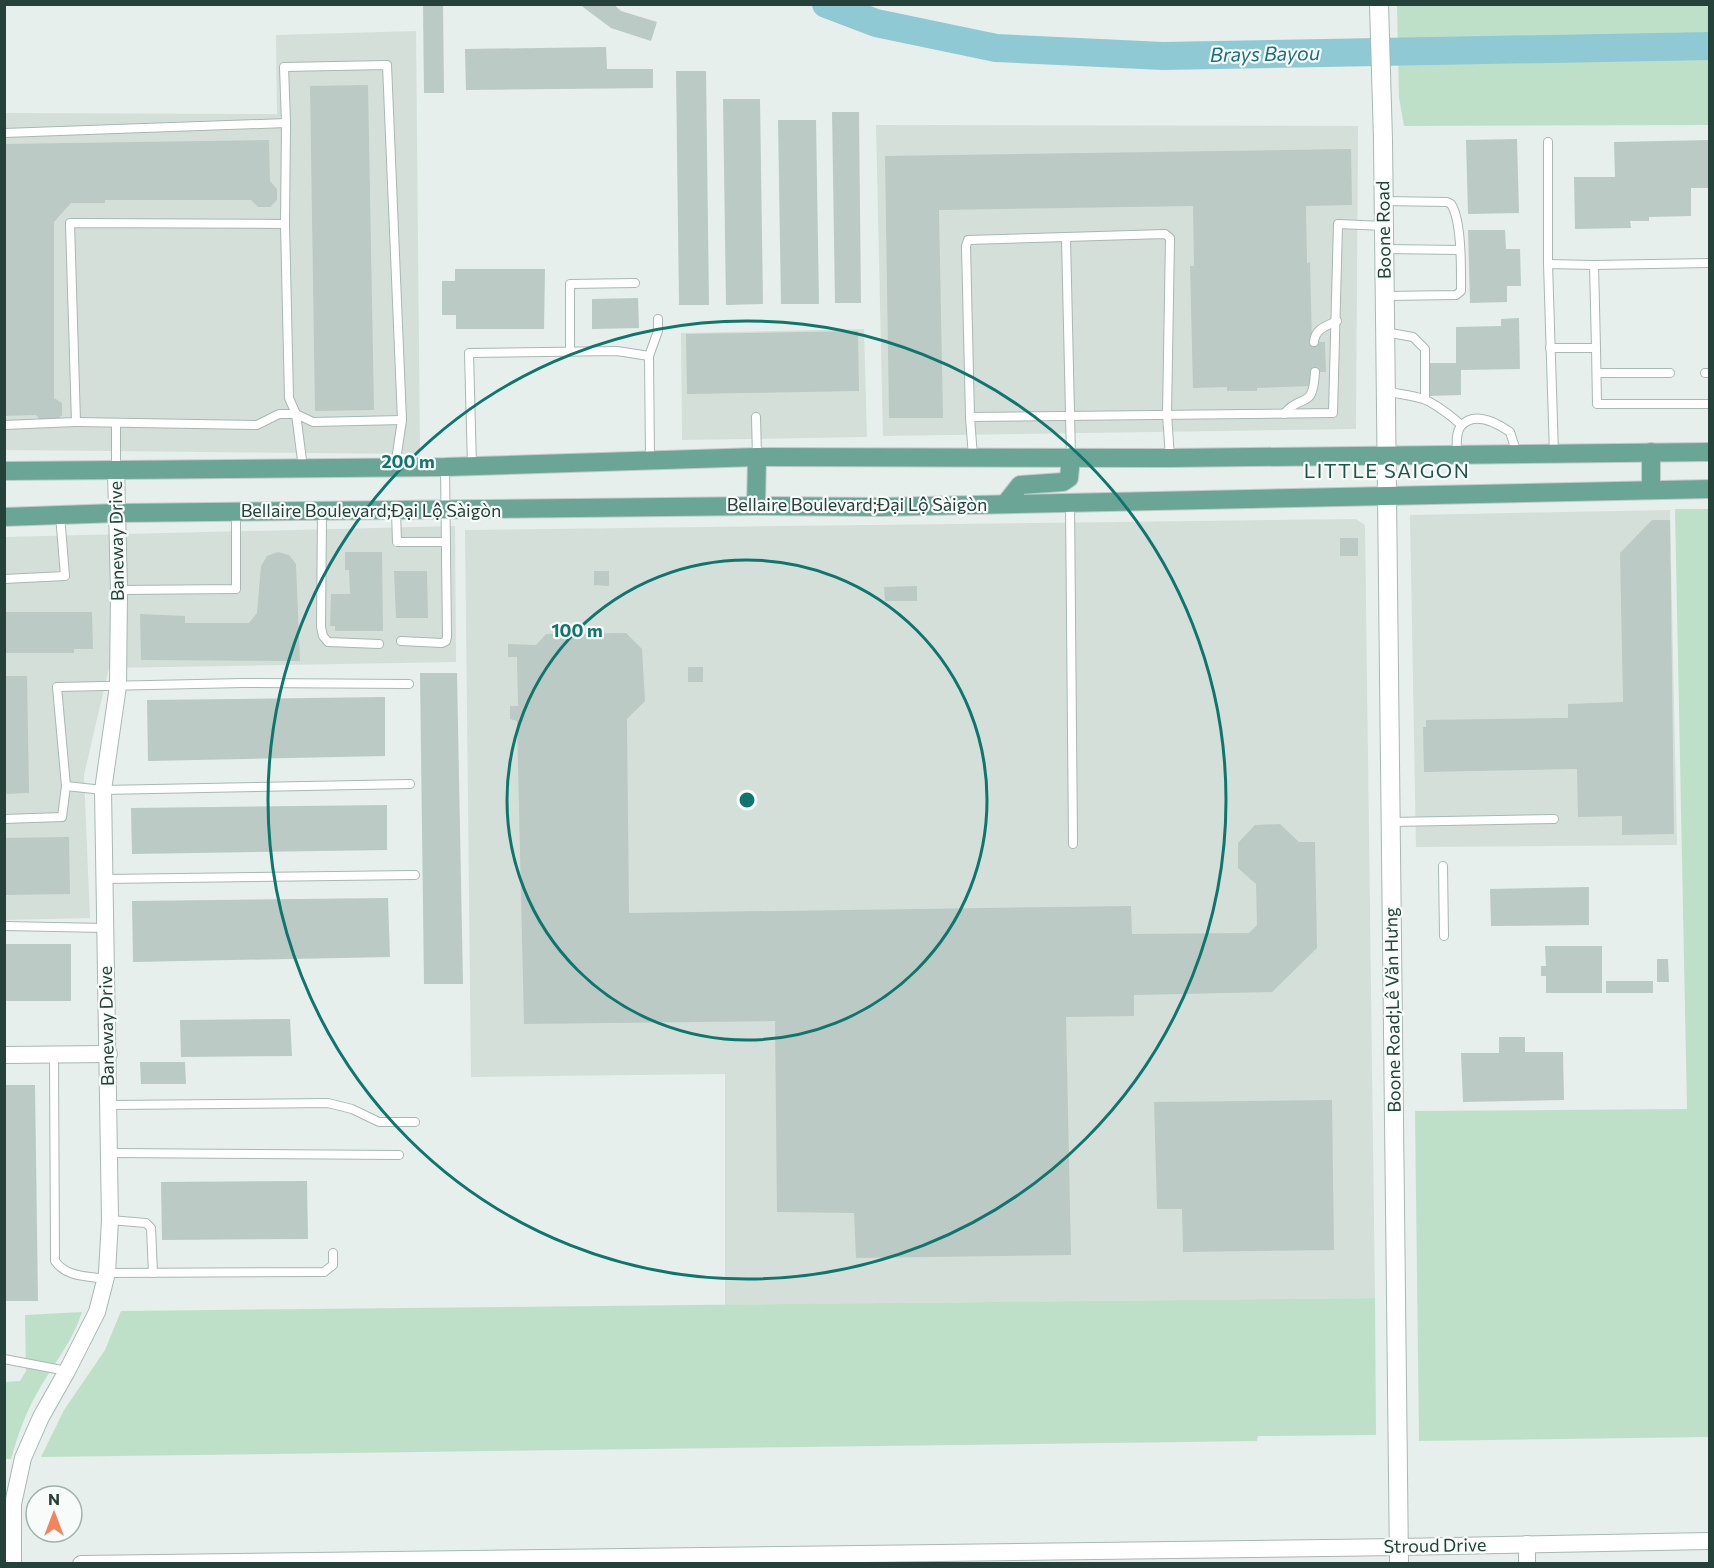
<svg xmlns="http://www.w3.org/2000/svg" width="1714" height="1568" font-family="Commissioner,sans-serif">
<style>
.built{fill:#d4dfda}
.green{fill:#bfe0c8}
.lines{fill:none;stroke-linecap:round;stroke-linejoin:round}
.river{stroke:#8ec9d4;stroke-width:28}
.building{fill:#bbcac4}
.service-casing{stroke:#a8b8b2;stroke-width:10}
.minor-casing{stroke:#a8b8b2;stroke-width:18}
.tertiary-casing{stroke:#a8b8b2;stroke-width:20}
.primary-casing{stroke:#c2cac8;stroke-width:20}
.service{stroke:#fff;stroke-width:8}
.minor{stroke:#fff;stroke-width:16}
.tertiary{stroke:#fff;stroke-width:18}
.primary{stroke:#6aa596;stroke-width:18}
.ring{fill:none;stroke:#0f766e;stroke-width:3}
.labels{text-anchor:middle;stroke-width:4.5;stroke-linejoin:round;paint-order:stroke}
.street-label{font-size:18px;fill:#24423a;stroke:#f7fbf9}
.water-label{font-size:20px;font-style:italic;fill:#1c6f80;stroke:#f7fbf9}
.neighbourhood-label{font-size:20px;letter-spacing:1.5px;fill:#1f5548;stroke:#f7fbf9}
.centre{fill:#0f766e;stroke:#f7fbf9;stroke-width:3}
.ring-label{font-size:18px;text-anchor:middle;font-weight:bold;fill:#0f766e;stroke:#f7fbf9;stroke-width:4.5;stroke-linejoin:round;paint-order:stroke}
</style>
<rect width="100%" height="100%" fill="#e6efeb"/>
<!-- built -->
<g class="built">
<path d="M416,31L420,454L5,450V113L277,114L276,35Z"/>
<path d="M876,125L1358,126L1356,429L883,436Z"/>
<path d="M864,329L867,437L682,440L681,333Z"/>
<path d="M1670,510L1677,845L1416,847L1410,515Z"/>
<path d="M1356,519L1365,525L1375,1298L725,1305V1074L471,1077L465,530Z"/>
<path d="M455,526L456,662L109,668L84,775L90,918L5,920L4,537Z"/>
</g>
<!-- green -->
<g class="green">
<path d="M1397,5H1709V125L1404,126L1399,98Z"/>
<path d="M1675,509H1710L1709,1437L1419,1441L1415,1111L1687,1109Z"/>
<path d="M1375,1298L1376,1435L1258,1436L1257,1441L41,1457L64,1410L105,1350L121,1311Z"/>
<path d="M82,1312C73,1340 56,1361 41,1386C27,1409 18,1434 11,1459H5L4,1382L20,1381L26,1371L25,1315Z"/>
</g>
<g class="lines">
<!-- river -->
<path class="river" d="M826,4L876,23L996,48L1163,56L1710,46"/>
</g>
<!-- building -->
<g class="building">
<path d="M423,4H443L444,93H424Z"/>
<path d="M579,4H613L621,11L657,22L651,41L611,28Z"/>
<path d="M606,47L607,69H653V88L466,90L465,49Z"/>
<path d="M676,71H706L709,305H679Z"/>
<path d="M368,85L374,410L315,411L310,86Z"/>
<path d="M723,99H760L763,304L726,305Z"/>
<path d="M832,112H859L861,303H835Z"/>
<path d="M778,120H816L819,304H781Z"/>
<path d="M1517,139L1519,213L1468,214L1466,140Z"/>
<path d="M269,140L270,181L277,189V200L270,207H258L251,200H105V203H71L54,222V398L62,403V415L55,422H42L36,415L4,416V144Z"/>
<path d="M1710,140V188H1691V216L1649,217V221H1630L1631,228L1575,229L1574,177H1615L1614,142Z"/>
<path d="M1351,149L1352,205L1306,206L1307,263L1310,262L1312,342H1325L1326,372H1310L1311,386L1257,388V391H1227V387L1193,388L1190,266H1194L1193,206L939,210L943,418H889L885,156Z"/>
<path d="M1468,230H1505L1506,249H1520L1521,286H1507V302L1470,303Z"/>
<path d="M455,269H545L544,329H456V315H442V281H455Z"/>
<path d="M638,298L639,328L592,329V299Z"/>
<path d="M1519,318L1520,369L1461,370V395L1429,396V363H1456V327L1501,326V319Z"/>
<path d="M858,331L859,391L687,394L686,334Z"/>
<path d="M1652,520H1670L1674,834L1622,835V816L1578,817L1577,769L1424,772L1423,727H1426V720L1568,718V704L1623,702L1620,553Z"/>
<rect x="1340" y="538" width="18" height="18"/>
<path d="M278,552L289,555L296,564L300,661L141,660L140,614L185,616V623H249L257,613L261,566L267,556Z"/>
<path d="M345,552H382L383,631H335V626H330L331,594H350L349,570H345Z"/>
<path d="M394,571H427L428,618H396Z"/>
<path d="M594,571H609V586L594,585Z"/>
<path d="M917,586V601H885L884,587Z"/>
<path d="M4,612H92L93,649H74V653H4Z"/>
<path d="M626,633L642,649L645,701L627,719L629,913L1131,906L1132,934L1249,933L1257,925L1256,884L1238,868V843L1255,825L1280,824L1299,842H1315L1317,948L1272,992L1134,995V1016L1066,1017L1071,1255L856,1258L854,1213L777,1212L775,1021L524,1024L517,721L510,719V706H518L517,657H508V644L536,645L546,634Z"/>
<rect x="688" y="667" width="15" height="15"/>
<path d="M420,673H457L463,984H424Z"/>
<path d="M4,676H27L29,793L4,794Z"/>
<path d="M385,697V756L148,761L147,700Z"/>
<path d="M387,805V850L132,854L131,808Z"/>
<path d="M69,837L70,894L4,895V838Z"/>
<path d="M1589,887V925L1491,926L1490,889Z"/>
<path d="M388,898L390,957L133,962L132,901Z"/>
<rect x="4" y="944" width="67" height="57"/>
<path d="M1545,946H1602V993H1546V976H1541V966H1546Z"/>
<path d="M1657,959H1668L1669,982H1657Z"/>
<rect x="1606" y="981" width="47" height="12"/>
<path d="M290,1019L292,1056L181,1057L180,1020Z"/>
<path d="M1499,1037H1525V1052H1563L1564,1100L1463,1102L1461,1053H1499Z"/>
<path d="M140,1062H185L186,1084H141Z"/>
<path d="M4,1085H35L38,1301H4Z"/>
<path d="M1332,1100L1334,1250L1183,1252L1182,1209H1157L1154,1102Z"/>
<path d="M307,1181L308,1239L162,1240L161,1182Z"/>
</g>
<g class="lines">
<defs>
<g id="service">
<path d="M286,123L284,67L387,65L402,420L395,467"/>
<path d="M4,133L286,123L285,224"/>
<path d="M1384,201L1447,202L1451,204C1462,221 1461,269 1461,291L1456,295L1385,296"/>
<path d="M1066,238L1071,457"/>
<path d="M1385,249L1460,250"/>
<path d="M1548,264V142"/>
<path d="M1385,332L1413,337L1425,349V399"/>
<path d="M1314,342C1315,329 1326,326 1337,321"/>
<path d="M1550,348H1596L1594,265"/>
<path d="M1596,348L1597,404H1710"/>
<path d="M570,352V284L635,283"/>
<path d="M649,356L658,331V319"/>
<path d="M1597,373H1670"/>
<path d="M1705,373H1710"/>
<path d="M1385,391C1397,394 1411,395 1423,399C1433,402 1454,418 1461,425"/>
<path d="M1284,414C1301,392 1313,412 1315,372"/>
<path d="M756,417L757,457"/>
<path d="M970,417L1333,413L1338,224L1384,226"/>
<path d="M76,422L257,425L279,414H296L313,422L402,420"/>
<path d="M4,425L76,422L70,223L285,224L289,398L296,414L303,468"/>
<path d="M1554,454L1548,264L1594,265L1710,263"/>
<path d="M1457,455C1457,446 1455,433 1461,426C1475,410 1497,423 1510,432L1517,454"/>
<path d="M973,457L970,417L966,246L968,240L1165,234L1170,238L1167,414L1170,458"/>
<path d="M472,466L469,353L617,351L649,356L650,461"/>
<path d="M116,470V423"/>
<path d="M1070,502L1073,844"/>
<path d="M396,511L397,542H445"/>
<path d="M322,512L321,627L323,636L328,642L379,644"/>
<path d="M4,579L65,576L60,515"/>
<path d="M119,590L236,589V512"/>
<path d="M401,641L442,643L446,641L447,637L445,467"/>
<path d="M66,786L103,790L410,784"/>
<path d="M4,819L62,817L66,786L57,687L243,683L409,684"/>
<path d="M1391,822L1554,819"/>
<path d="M1443,866L1444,936"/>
<path d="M104,879L415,875"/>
<path d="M4,926L105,928"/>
<path d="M54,1054L55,1261C66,1277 87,1276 105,1279"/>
<path d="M109,1105L328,1103L352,1109L379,1122H415"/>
<path d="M109,1153L399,1155"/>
<path d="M110,1220L146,1223L151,1228L153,1273"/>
<path d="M107,1273L324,1272L333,1265V1253"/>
<path d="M4,1359L67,1371"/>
</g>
<g id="minor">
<path d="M4,1055L109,1054"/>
<path d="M1527,1544V1564"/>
<path d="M13,1564V1504L23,1458L41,1417L67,1371L97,1312L107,1273L110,1220L103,790L118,686L119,590L116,470"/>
<path d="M81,1564L1399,1547L1710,1541"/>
</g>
<path id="tertiary" d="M1379,4L1383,140L1399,1564"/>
<g id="primary">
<path d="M1651,452V490"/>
<path d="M4,471L445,467L757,457L1170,458L1710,452"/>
<path d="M1005,504L1020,485L1063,482L1069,478L1071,457"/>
<path d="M756,506L757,457"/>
<path d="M4,517L117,513L756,506L880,507L1710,489"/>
</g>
</defs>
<!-- service casing -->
<use href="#service" class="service-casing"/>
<!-- minor casing -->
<use href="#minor" class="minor-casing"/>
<!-- tertiary casing -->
<use href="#tertiary" class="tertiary-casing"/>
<!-- primary casing -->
<use href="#primary" class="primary-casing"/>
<!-- service -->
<use href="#service" class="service"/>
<!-- minor -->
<use href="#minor" class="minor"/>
<!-- tertiary -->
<use href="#tertiary" class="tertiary"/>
<!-- primary -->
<use href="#primary" class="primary"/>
</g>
<!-- distance rings -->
<g class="ring">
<circle cx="747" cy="800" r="240"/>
<circle cx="747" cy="800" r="479"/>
</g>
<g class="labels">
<!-- street labels -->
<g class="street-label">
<text transform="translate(1384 230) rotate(-91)" y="6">Boone Road</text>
<text x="857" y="511">Bellaire Boulevard;Đại Lộ Sàigòn</text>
<text x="371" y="517">Bellaire Boulevard;Đại Lộ Sàigòn</text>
<text transform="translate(117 541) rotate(-91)" y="6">Baneway Drive</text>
<text transform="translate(1393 1010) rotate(-91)" y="6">Boone Road;Lê Văn Hưng</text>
<text transform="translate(107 1026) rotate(-91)" y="6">Baneway Drive</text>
<text transform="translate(1435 1546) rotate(-1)" y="6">Stroud Drive</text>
</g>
<!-- water labels -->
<g class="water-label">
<text transform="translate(1265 54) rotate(-1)" y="7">Brays Bayou</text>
</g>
<!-- neighbourhood labels -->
<g class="neighbourhood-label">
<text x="1387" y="478">LITTLE SAIGON</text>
</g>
</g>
<circle cx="747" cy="800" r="9" class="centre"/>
<g class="ring-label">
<text x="408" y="468">200 m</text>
<text x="577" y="637">100 m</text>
</g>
<!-- border -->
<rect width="1714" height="1568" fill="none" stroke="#24423a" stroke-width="12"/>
<!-- north arrow -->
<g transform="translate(54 1514)"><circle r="28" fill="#f7fbf9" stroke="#a3b1ad" stroke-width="1.5"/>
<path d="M0-4.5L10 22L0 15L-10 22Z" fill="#f4845f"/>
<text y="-9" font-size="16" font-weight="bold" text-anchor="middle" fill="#24423a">N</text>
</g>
</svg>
